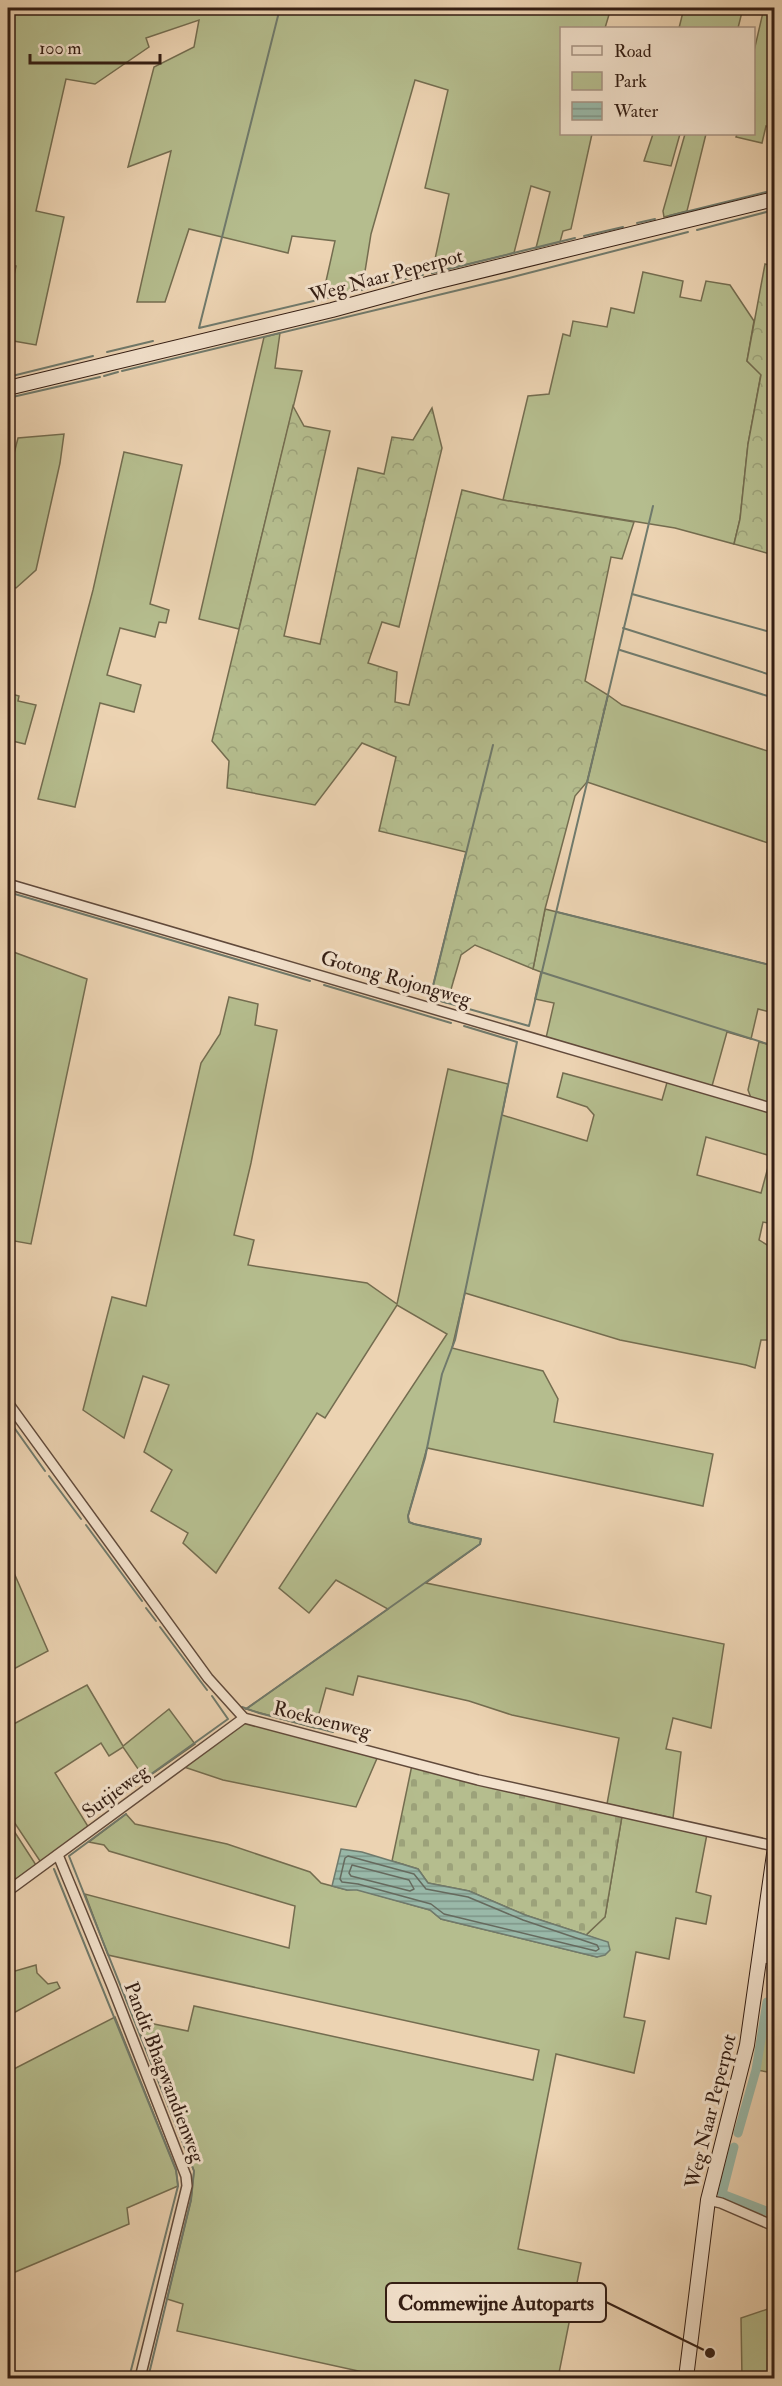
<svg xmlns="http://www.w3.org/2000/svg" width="782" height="2386" font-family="'IM FELL Double Pica',serif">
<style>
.green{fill:#b5bd8e;stroke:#746d50;stroke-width:1.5;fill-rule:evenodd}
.forest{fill:url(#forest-crowns);stroke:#746d50;stroke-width:1.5}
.cemetery{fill:url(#cemetery-stones);stroke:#746d50;stroke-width:1.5}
.water{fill:url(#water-rules);stroke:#707a6c;stroke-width:1.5}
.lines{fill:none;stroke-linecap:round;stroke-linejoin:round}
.shore{stroke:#666a5e;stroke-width:1.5}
.stream{stroke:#707a6c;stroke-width:2}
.canal{stroke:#99b8a8;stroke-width:9}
.street-casing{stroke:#614a3b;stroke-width:12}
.secondary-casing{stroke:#331d13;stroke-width:16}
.street{stroke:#f3e2cd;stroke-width:9}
.secondary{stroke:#f3e2cd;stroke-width:14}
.labels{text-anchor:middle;stroke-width:6;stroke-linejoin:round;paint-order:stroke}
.street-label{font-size:20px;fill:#331d13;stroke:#f3e2cd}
.leader{fill:none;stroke:#331d13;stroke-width:2}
.callout-dot{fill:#331d13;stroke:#f3e2cd;stroke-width:2}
.callout{fill:#f3e2cd;stroke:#331d13;stroke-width:2}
.callout-label{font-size:21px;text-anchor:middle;font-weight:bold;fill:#331d13}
</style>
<defs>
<pattern id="forest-crowns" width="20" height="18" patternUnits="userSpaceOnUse" patternTransform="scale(1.5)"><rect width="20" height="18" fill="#b5bd8e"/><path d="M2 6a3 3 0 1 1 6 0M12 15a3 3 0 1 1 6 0" fill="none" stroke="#9ca27a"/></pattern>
<pattern id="cemetery-stones" width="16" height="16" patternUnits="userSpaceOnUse" patternTransform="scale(1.5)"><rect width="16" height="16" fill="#b5bd8e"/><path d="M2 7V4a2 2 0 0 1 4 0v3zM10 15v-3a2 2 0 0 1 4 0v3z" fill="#9ca27a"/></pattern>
<pattern id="water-rules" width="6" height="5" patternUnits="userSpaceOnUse" patternTransform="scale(1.5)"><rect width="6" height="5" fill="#99b8a8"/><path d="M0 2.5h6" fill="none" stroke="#7d9588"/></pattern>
</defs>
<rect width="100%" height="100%" fill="#ecd3b2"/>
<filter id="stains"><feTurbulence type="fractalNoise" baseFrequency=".00333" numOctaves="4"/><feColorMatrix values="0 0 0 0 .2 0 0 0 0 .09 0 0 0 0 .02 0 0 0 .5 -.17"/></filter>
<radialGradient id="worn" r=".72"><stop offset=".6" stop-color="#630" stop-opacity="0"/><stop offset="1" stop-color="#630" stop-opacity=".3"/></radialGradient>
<!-- green -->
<g class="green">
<path d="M8,8H611L605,28H562V134H592L571,229L563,231L560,242L536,248L550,192L531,186L514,253L432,273L449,194L425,188L448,90L415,80L371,234L362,290L322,299L335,241L292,236L288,253L189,229L165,302H137L171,151L128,167L154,67L194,47L199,20L146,38L149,47L95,84L66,79L36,211L64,217L36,345L8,340V302L16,266L8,264Z"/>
<path d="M684,8H743L738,28H679Z"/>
<path d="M764,8H774V104L769,127L766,126L762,143L736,137L737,134H754V51Z"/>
<path d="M653,134H680L671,166L644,161Z"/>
<path d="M685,134H706L687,211L664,217L663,211Z"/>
<path d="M643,272L683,281L680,297L701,301L706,281L730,285L754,321L747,361L761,374L748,444L740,519L734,544L675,528L503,500L528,396L549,394L563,334L570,336L573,321L607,327L611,308L634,313Z"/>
<path d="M280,333L275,368L302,371L239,629L199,619L264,337Z"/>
<path d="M64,434L60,463L36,570L16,588L10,586V577L8,576V477L18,438Z"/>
<path d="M124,452L182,465L150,604L169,610L166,623L159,622L155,637L120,628L107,675L141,685L134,712L100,703L75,807L38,799L93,590Z"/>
<path d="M8,693L19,696L18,701L36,705L25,744L8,740Z"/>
<path d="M608,695L622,705L774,753V845L587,782Z"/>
<path d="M545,909L774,966V1013L758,1009L751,1039L727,1032L712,1086L546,1038L554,1003L535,999L541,972L533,969Z"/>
<path d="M8,950L87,979L31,1244L9,1240L8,1245Z"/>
<path d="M229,997L258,1004L255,1025L277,1030L251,1163L234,1235L254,1240L248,1265L367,1283L397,1304L448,1069L508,1084L502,1115L587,1141L594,1115L587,1107L557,1097L563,1073L662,1100L668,1079L774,1112L769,1136L774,1138V1224L763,1222L759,1240L774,1249V1340H761L755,1368L746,1365L620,1340L465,1293L452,1348L543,1371L558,1399L554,1422L713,1454L703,1506L427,1448L408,1516L409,1522L414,1524L481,1539L480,1544L426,1583L724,1644L711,1728L673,1718L666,1749L681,1752L673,1818L607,1804L619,1738L512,1715L469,1701L358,1676L353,1695L326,1688L315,1728L246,1709L388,1609L336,1580L309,1613L279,1588L447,1334L397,1305L325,1418L317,1413L216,1573L183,1543L188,1533L151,1511L172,1470L144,1452L169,1385L143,1376L124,1438L83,1410L112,1297L146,1306L201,1063L220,1034ZM706,1137L771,1156L761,1193L697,1175Z"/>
<path d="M759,1042L774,1046V1105L751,1098L748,1090Z"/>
<path d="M11,1566L48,1651L8,1672V1568Z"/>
<path d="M87,1685L123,1746L169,1709L195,1744L145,1779L123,1747L109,1756L101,1743L55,1773L89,1828L43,1861H40L8,1813V1727Z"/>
<path d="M244,1722L378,1756L356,1807L223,1780L184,1767Z"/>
<path d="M126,1814L135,1824L227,1844L310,1872L321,1883L347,1890L356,1889L430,1910L441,1919L597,1957L608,1943L586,1935L605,1917L622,1816L707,1834L696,1892L711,1896L706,1924L676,1918L669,1959L636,1952L624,2017L645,2021L634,2073L556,2054L518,2249L581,2263L558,2378H390L177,2331L183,2304L167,2299L191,2200L194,2171L135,2020L188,2031L194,2006L533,2080L539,2050L108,1955L85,1894L289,1948L295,1906L109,1851L104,1845L89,1842Z"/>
<path d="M12,1828L36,1865L8,1885V1830Z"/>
<path d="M36,1965L37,1973L48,1984L57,1982L60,1988L8,2016V1973Z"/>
<path d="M767,2002L774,2004V2073L756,2070Z"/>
<path d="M115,2017L176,2170L178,2186L127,2208L129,2224L8,2275V2072Z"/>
<path d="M774,2307V2378H742L741,2318Z"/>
</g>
<!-- forest -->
<g class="forest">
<path d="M765,264L774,266V555L734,544L740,519L748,444L761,375L747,361Z"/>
<path d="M293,406L304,426L330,431L284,636L320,644L358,468L384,474L392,437L413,440L432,408L442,448L399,627L382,622L368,663L397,672L395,702L409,705L462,490L503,500L634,522L622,559L611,557L585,681L608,695L587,782L575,796L545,909L533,969L475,945L461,955L447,1003L430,998L466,852L379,831L396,757L362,743L315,805L227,788L229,761L212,741Z"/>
</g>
<!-- cemetery -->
<path class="cemetery" d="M412,1765L622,1816L605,1917L586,1935L525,1915L469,1891L428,1883L418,1869L392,1861Z"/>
<!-- water -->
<path class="water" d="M341,1849L362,1852L418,1869L428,1883L469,1891L525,1915L608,1942L610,1950L605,1955L597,1957L441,1919L430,1910L357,1890H347L332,1886Z"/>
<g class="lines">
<!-- shore -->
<g class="shore">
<path d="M348,1856L414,1874L426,1889L468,1897L523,1920L597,1945L599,1949L596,1951L444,1914L431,1904L358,1884L342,1882L340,1879L345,1858Z"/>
<path d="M352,1865L409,1880L414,1889L410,1891L351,1876L349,1873Z"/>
</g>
<!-- stream -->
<g class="stream">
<path d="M280,8L199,328L394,282"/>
<path d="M669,216L774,190"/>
<path d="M637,223L655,219"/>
<path d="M697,230L774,210"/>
<path d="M584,236L623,227"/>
<path d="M432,273L575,238"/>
<path d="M405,279L423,275"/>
<path d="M107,352L153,341"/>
<path d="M122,371L509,278L688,232"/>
<path d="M104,376L118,372"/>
<path d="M8,377L93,356"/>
<path d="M8,398L100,377"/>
<path d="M632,594L774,633"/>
<path d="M623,628L774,676"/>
<path d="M620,650L774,698"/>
<path d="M493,745L430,998L529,1026L653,506"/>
<path d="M8,892L310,981"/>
<path d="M557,912L774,966"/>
<path d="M541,972L774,1046"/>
<path d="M324,985L451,1023"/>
<path d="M8,1419L45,1471"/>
<path d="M49,1476L81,1519"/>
<path d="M86,1525L142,1601"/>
<path d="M146,1608L156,1621"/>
<path d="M160,1627L207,1690"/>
<path d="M242,1707L259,1713L333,1732"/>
<path d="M246,1709L480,1544L481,1539L414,1524L409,1522L408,1516L425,1458L442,1374L455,1340L517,1042L464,1026"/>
<path d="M122,1795L228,1719L212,1696"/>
<path d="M126,1814L69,1856L194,2171L191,2200L148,2378"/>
<path d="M54,1869L176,2170L178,2186L129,2378"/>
</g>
<!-- canal -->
<g class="canal">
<path d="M738,2133L756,2070L767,2002"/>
<path d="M734,2147L722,2194L774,2214"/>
</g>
<defs>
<g id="street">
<path d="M8,884L774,1109"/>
<path d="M8,1403L208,1678L244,1718L478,1780L774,1846"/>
<path d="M58,1855L112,1986L186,2176L187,2186L140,2378"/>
<path d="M8,1891L244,1718"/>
<path d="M760,1957L774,1960"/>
<path d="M708,2200L721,2203L774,2226"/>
</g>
<g id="secondary">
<path d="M8,388L332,310L431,283L774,199"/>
<path d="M686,2378L708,2200L747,2045L774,1854"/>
</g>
</defs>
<!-- street casing -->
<use href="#street" class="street-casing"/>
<!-- secondary casing -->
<use href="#secondary" class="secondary-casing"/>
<!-- street -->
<use href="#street" class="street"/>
<!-- secondary -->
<use href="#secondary" class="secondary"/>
</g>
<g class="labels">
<!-- street labels -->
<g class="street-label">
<text transform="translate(386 275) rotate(-15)" y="7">Weg Naar Peperpot</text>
<text transform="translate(396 978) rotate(16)" y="7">Gotong Rojongweg</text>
<text transform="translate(322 1719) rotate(14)" y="7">Roekoenweg</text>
<text transform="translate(115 1791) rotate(-36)" y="7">Sutjieweg</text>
<text transform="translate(165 2072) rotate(69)" y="7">Pandit Bhagwandienweg</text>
<text transform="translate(710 2111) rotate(-76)" y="7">Weg Naar Peperpot</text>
</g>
</g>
<!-- callouts -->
<path class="leader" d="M710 2353L606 2302"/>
<circle class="callout-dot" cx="710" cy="2353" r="6"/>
<rect class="callout" x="386" y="2283" width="220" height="39" rx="6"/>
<g class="callout-label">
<text x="496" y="2310">Commewijne Autoparts</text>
</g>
<!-- margin -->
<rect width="782" height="2386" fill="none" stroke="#ecd3b2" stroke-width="30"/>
<rect x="9" y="9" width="764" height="2368" fill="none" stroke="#331d13" stroke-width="3"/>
<rect x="15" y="15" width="752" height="2356" fill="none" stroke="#331d13" stroke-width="1.5"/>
<!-- legend -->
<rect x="560" y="27" width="195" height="108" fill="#f3e2cd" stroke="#a69383" stroke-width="1.5"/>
<rect x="572" y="46" width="30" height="9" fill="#f3e2cd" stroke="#a69383" stroke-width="1.5"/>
<text x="614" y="57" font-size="18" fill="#331d13">Road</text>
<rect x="572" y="72" width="30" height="18" fill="#b5bd8e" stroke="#a69383" stroke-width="1.5"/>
<text x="614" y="87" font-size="18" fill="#331d13">Park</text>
<rect x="572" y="102" width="30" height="18" fill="url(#water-rules)" stroke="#a69383" stroke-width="1.5"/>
<text x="614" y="117" font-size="18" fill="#331d13">Water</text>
<!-- scale -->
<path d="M30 54v9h130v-9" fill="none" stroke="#331d13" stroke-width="3"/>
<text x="39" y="54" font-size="18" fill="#331d13" stroke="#f3e2cd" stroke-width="4.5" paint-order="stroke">100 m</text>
<rect width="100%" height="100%" filter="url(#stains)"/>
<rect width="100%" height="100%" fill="url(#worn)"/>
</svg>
